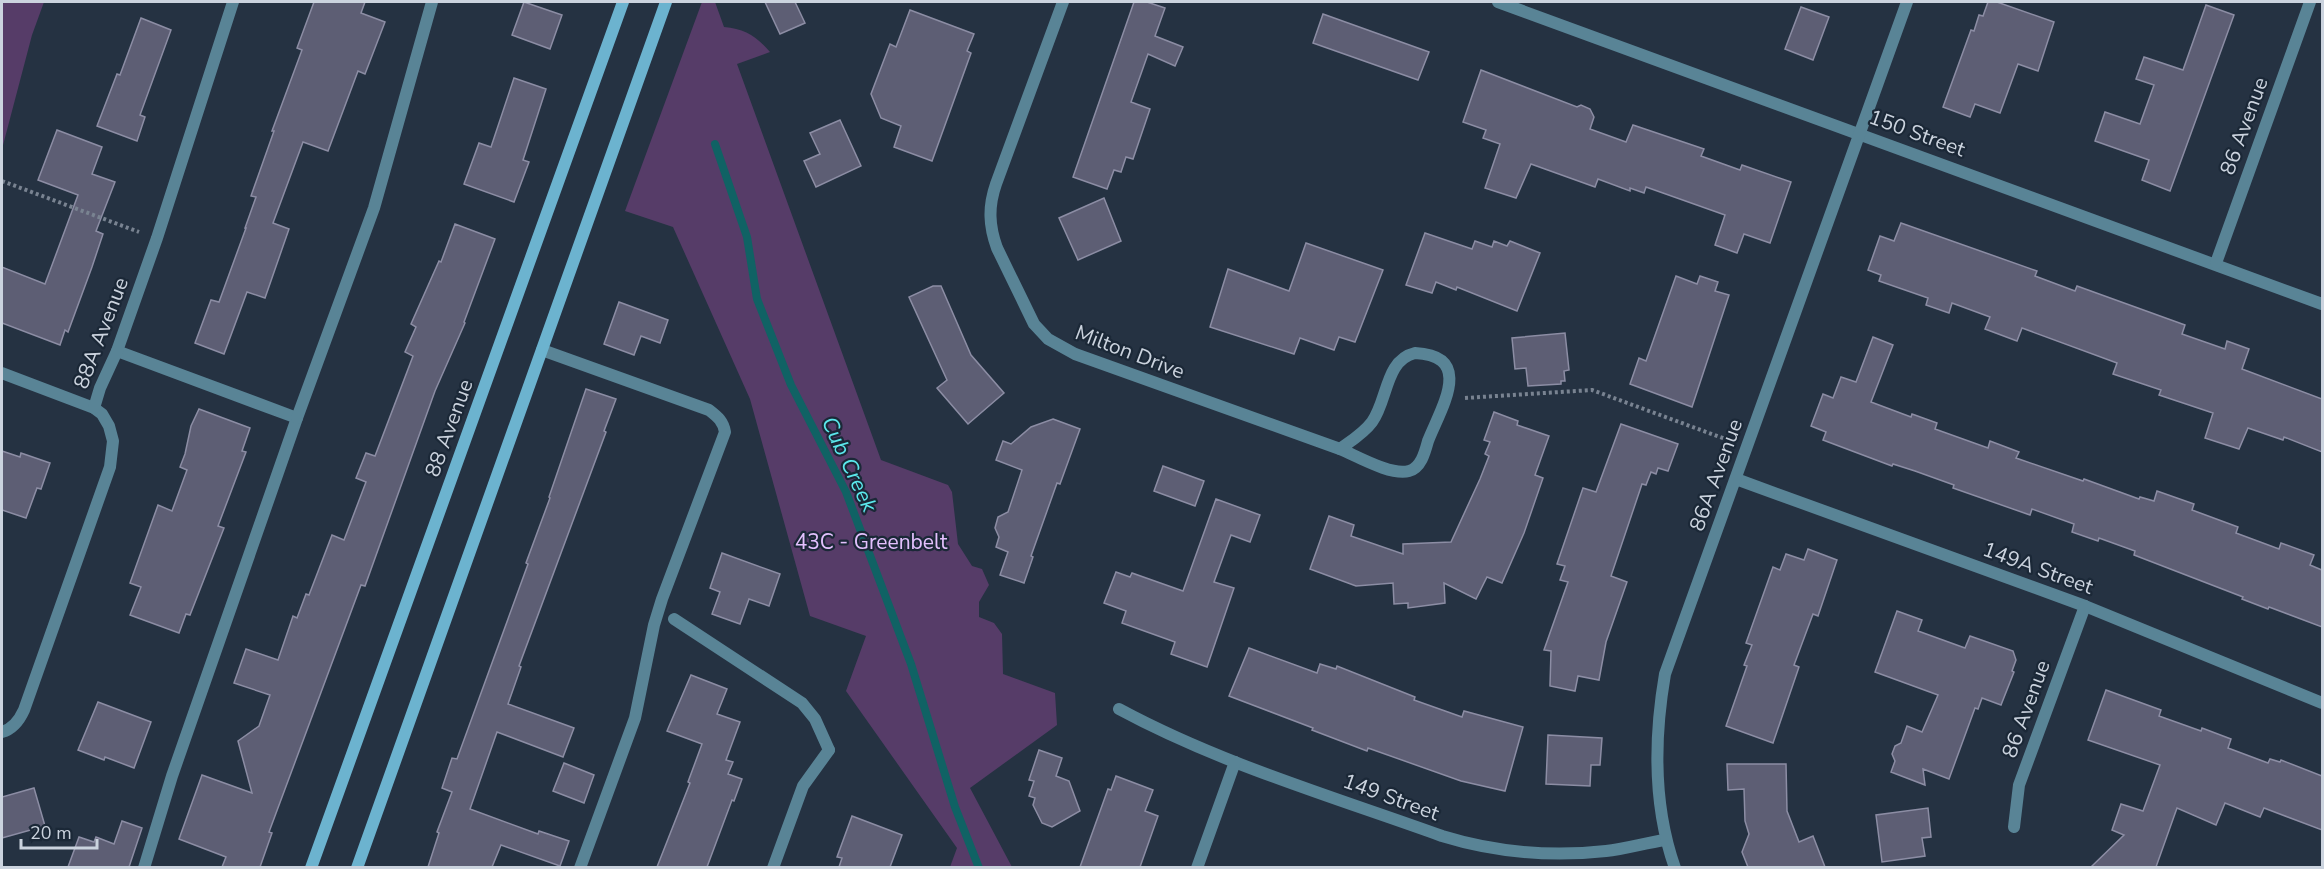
<svg xmlns="http://www.w3.org/2000/svg" width="2324" height="869" font-family="'Nunito Sans',sans-serif">
<style>
.green{fill:#563c68}
.lines{fill:none;stroke-linecap:round;stroke-linejoin:round}
.stream{stroke:#106264;stroke-width:8}
.building{fill:#5d5e74;stroke:#8c8da4;stroke-width:1.5}
.path{stroke:#798391;stroke-width:4;stroke-dasharray:3 3;stroke-linecap:butt}
.service{stroke:#598496;stroke-width:12}
.minor{stroke:#598496;stroke-width:12}
.secondary{stroke:#6cb3cf;stroke-width:12}
.labels{text-anchor:middle;stroke-width:4.5;stroke-linejoin:round;paint-order:stroke}
.street-label{font-size:21px;fill:#cbd3de;stroke:#1b2837}
.park-label{font-size:21px;fill:#e3c0fd;stroke:#1b2837}
.water-label{font-size:22px;font-style:italic;fill:#5be8ec;stroke:#1b2837}
</style>
<rect width="100%" height="100%" fill="#253242"/>
<!-- green -->
<g class="green">
<path d="M2,2H44L32,35L2,149Z"/>
<path d="M702,2H715L724,27C745,29 756,36 770,52L737,64L881,460L948,485L952,492L958,544L972,566L982,569L989,585L979,602V617L994,623L1002,634L1003,674L1055,693L1057,725L970,788L1012,867H950L957,848L846,691L866,636L810,616L750,399L673,227L625,211Z"/>
</g>
<g class="lines">
<!-- stream -->
<path class="stream" d="M715,144L747,237L757,299L791,385L846,492L911,664L955,807L979,868"/>
</g>
<!-- building -->
<g class="building">
<path d="M314,2H365L361,13L385,22L365,74L358,71L328,151L303,142L273,223L289,229L265,298L247,292L224,354L195,343L211,300L219,302L246,228H245L256,197L251,196L274,131H272L302,50L297,48Z"/>
<path d="M524,2L562,15L550,49L512,35Z"/>
<path d="M765,2H795L805,23L780,34Z"/>
<path d="M1134,2H1147L1165,8L1155,36L1183,47L1175,66L1148,54L1131,102L1150,109L1133,159L1126,157L1121,172L1114,170L1107,189L1073,177Z"/>
<path d="M1988,2H1997L2054,22L2038,71L2018,64L2000,113L1975,104L1970,117L1943,107L1971,30L1974,31L1979,15L1983,16Z"/>
<path d="M2206,5L2234,15L2170,191L2142,180L2149,160L2095,141L2105,112L2140,124L2154,85L2136,79L2144,57L2183,70Z"/>
<path d="M1801,7L1829,17L1813,60L1785,49Z"/>
<path d="M910,10L974,34L967,51L971,53L932,161L894,147L901,126L881,118L871,94L890,44L896,47Z"/>
<path d="M1323,14L1429,52L1418,80L1313,43Z"/>
<path d="M141,18L171,30L140,115L145,117L137,141L97,126L117,74L120,75Z"/>
<path d="M1481,70L1577,107L1581,105L1590,109L1594,117L1590,129L1626,142L1633,125L1704,149L1701,156L1740,170L1742,165L1791,182L1770,243L1744,234L1737,253L1715,245L1725,215L1646,187L1644,193L1630,188V191L1598,179L1595,187L1531,164L1516,198L1485,188L1500,144L1483,138L1486,130L1463,122Z"/>
<path d="M514,78L546,89L523,160L529,162L514,202L464,184L479,143L491,147Z"/>
<path d="M840,120L861,166L816,187L804,161L820,154L810,133Z"/>
<path d="M57,130L102,147L92,174L115,182L96,231L103,234L92,267L68,332L65,330L60,345L2,323V267L45,284L78,195L38,180Z"/>
<path d="M1104,198L1121,241L1078,260L1059,218Z"/>
<path d="M1901,223L2037,271L2035,276L2075,291L2077,286L2185,325L2182,334L2225,349L2227,341L2249,349L2242,369L2322,399V452L2284,437L2283,440L2248,428L2239,449L2205,438L2213,413L2159,395L2161,390L2113,374L2117,363L2022,328L2017,341L1985,329L1990,317L1952,303L1949,313L1926,305L1928,298L1879,281L1881,275L1868,270L1880,236L1894,241Z"/>
<path d="M455,224L495,239L464,322L465,323L435,391L365,586L361,585L269,832L272,833L260,867H222L226,857L179,839L202,775L252,793L238,741L259,726L270,695L234,683L246,649L278,660L293,616L297,618L306,594L309,595L332,535L344,540L366,482L356,478L366,453L375,456L413,356L405,352L416,327L411,324L439,261L441,262Z"/>
<path d="M1425,233L1472,249L1475,241L1492,247L1494,241L1507,246L1510,241L1540,253L1517,311L1457,287L1456,290L1436,282L1432,293L1406,285Z"/>
<path d="M1306,243L1383,270L1355,342L1339,337L1334,350L1300,338L1294,354L1210,327L1228,269L1289,291Z"/>
<path d="M1676,276L1697,284L1700,276L1718,282L1715,291L1729,295L1692,407L1630,384L1639,358L1646,361Z"/>
<path d="M933,286H941L971,355L1004,393L968,424L937,388L947,380L909,297Z"/>
<path d="M619,302L668,320L660,343L641,336L634,355L604,344Z"/>
<path d="M1565,333L1569,370L1564,371L1565,381H1561V384L1528,386L1526,368L1515,369L1512,338Z"/>
<path d="M1873,337L1893,345L1871,402L1911,417L1912,414L1937,423L1935,429L1988,448L1990,441L2019,452L2016,458L2083,481L2084,479L2139,499L2140,497L2154,501L2157,491L2194,504L2192,510L2238,527L2236,533L2279,549L2281,543L2314,555L2310,565L2322,570V627L2269,607L2268,609L2242,599L2243,597L2134,555L2135,551L2099,538L2098,541L2072,532L2074,524L2032,509L2030,515L1953,488L1954,485L1915,471L1893,464L1892,466L1823,440L1826,432L1811,426L1823,394L1833,398L1841,377L1856,382Z"/>
<path d="M586,389L616,399L604,431L606,432L519,666L521,667L508,704L574,728L563,757L497,732L470,809L538,834L539,831L569,841L560,866L501,845L492,867H428L439,833L437,832L452,792L442,788L452,758L457,759L528,564L526,563L550,498L549,497Z"/>
<path d="M199,409L250,428L242,451L246,452L218,526L224,528L190,615L186,614L179,633L130,615L141,587L130,583L158,505L172,511L187,470L180,467L185,454L191,426Z"/>
<path d="M1494,412L1518,421L1517,425L1549,436L1535,475L1543,478L1524,533L1502,583L1487,577L1476,599L1444,583L1445,603L1408,608V603L1394,604L1393,583L1356,586L1310,569L1329,516L1354,525L1351,536L1403,554V544L1451,542L1480,479L1489,456L1485,454L1490,442L1484,440Z"/>
<path d="M1053,419L1080,429L1060,484L1057,483L1031,556L1033,557L1024,583L1000,575L1008,552L996,547L999,537L995,528L998,517L1008,512L1022,470L996,460L1003,441L1011,444L1031,427Z"/>
<path d="M1621,424L1678,444L1668,471L1658,468L1656,474L1651,472L1646,485L1642,484L1611,576L1627,582L1606,642L1599,680L1578,676L1575,691L1550,686L1551,651L1544,650L1568,582L1560,580L1565,566L1557,564L1583,488L1596,492Z"/>
<path d="M2,451L20,457L21,453L50,463L41,489L37,488L26,518L2,510Z"/>
<path d="M1163,466L1204,481L1195,506L1154,491Z"/>
<path d="M1216,499L1260,515L1250,542L1231,535L1214,582L1234,588L1207,667L1171,654L1175,642L1122,623L1126,611L1104,603L1116,572L1130,577L1132,573L1183,591Z"/>
<path d="M1808,549L1837,560L1818,616L1813,614L1794,665L1799,667L1773,743L1726,726L1747,666L1744,665L1752,645L1746,643L1773,567L1780,570L1786,554L1804,560Z"/>
<path d="M722,553L780,574L769,606L749,599L740,624L712,614L720,592L710,588Z"/>
<path d="M1897,611L1922,620L1918,631L1965,648L1970,636L2013,651L2016,660L2012,671L2014,672L2001,705L1982,698L1978,709L1975,708L1949,779L1923,769L1925,785L1891,772L1895,761L1892,754L1895,746L1901,743L1907,726L1922,732L1938,695L1875,672Z"/>
<path d="M1249,648L1317,673L1320,664L1336,669L1337,666L1415,697L1414,700L1462,717L1464,711L1523,727L1505,791L1461,781L1368,748L1367,751L1312,730L1313,728L1229,696Z"/>
<path d="M691,675L727,689L717,714L740,722L726,760L733,762L728,774L742,779L734,801L732,800L707,867H657L690,783L688,782L702,744L667,731Z"/>
<path d="M2106,690L2161,710L2159,716L2201,731L2202,728L2231,739L2228,748L2268,763L2270,759L2280,762L2281,760L2322,776V830L2264,808L2260,817L2225,803L2216,825L2177,808L2156,867H2091L2124,835L2112,830L2121,804L2143,811L2160,765L2088,740Z"/>
<path d="M98,702L151,722L134,768L105,757L104,760L78,750Z"/>
<path d="M1548,735L1602,738L1600,765H1591L1590,786L1546,784Z"/>
<path d="M1039,750L1062,758L1056,776L1069,781L1080,811L1052,827L1042,823L1033,805L1035,798L1029,796L1034,781L1029,780Z"/>
<path d="M564,763L594,775L584,803L553,791Z"/>
<path d="M1727,764H1786L1787,811L1799,842L1813,836L1825,867H1748L1742,852L1749,834L1745,821L1744,789L1728,790Z"/>
<path d="M1116,776L1153,790L1145,811L1158,816L1140,867H1080L1108,789L1111,790Z"/>
<path d="M34,788L45,826L2,838V797Z"/>
<path d="M1928,808L1931,837L1922,838L1925,856L1882,862L1876,815Z"/>
<path d="M852,816L902,835L890,867H839L842,858L837,857Z"/>
<path d="M122,821L142,828L129,867H68L79,837L94,842L96,837L114,844Z"/>
</g>
<g class="lines">
<!-- path -->
<g class="path">
<path d="M2,181L139,232"/>
<path d="M1465,398L1592,390L1728,440"/>
</g>
<!-- service -->
<g class="service">
<path d="M542,350L709,410C718,417 723,421 725,432L662,599L654,625L635,718L580,868"/>
<path d="M117,351L297,418L172,776L144,868"/>
<path d="M297,418L374,208L432,2"/>
<path d="M674,619L802,703L815,719L829,750"/>
</g>
<!-- minor -->
<g class="minor">
<path d="M1063,2L996,184C988,207 989,226 997,248L1034,324L1048,339L1075,354L1340,449"/>
<path d="M1498,2L2322,304"/>
<path d="M2216,263L2310,2"/>
<path d="M1415,353C1475,356 1441,408 1428,441C1425,452 1421,468 1409,471C1391,476 1357,456 1340,449C1351,441 1364,433 1372,422C1388,400 1385,360 1415,353Z"/>
<path d="M2,373L94,408L102,414L109,426L113,441L110,467L24,710C19,721 13,729 2,732"/>
<path d="M94,408L100,388L117,351L157,238L233,2"/>
<path d="M1736,479L2085,606L2322,703"/>
<path d="M1119,709C1221,764 1334,797 1442,836C1494,852 1551,857 1606,851C1625,849 1645,843 1665,840"/>
<path d="M2014,827L2019,785L2085,606"/>
<path d="M773,868L803,786L829,750"/>
<path d="M1197,868L1235,762"/>
<path d="M1675,868C1653,806 1654,738 1665,674L1907,2"/>
</g>
<!-- secondary -->
<g class="secondary">
<path d="M311,868L623,2"/>
<path d="M357,868L666,2"/>
</g>
</g>
<g class="labels">
<!-- street labels -->
<g class="street-label">
<text transform="translate(2244 126) rotate(-70)" y="7">86 Avenue</text>
<text transform="translate(1917 133) rotate(20)" y="7">150 Street</text>
<text transform="translate(101 333) rotate(-69)" y="7">88A Avenue</text>
<text transform="translate(1130 352) rotate(21)" y="7">Milton Drive</text>
<text transform="translate(449 428) rotate(-70)" y="7">88 Avenue</text>
<text transform="translate(1716 475) rotate(-70)" y="7">86A Avenue</text>
<text transform="translate(2038 568) rotate(20)" y="7">149A Street</text>
<text transform="translate(2026 709) rotate(-70)" y="7">86 Avenue</text>
<text transform="translate(1391 797) rotate(20)" y="7">149 Street</text>
</g>
<!-- park labels -->
<g class="park-label">
<text x="871" y="549">43C - Greenbelt</text>
</g>
<!-- water labels -->
<g class="water-label">
<text transform="translate(850 464) rotate(65)" y="8">Cub Creek</text>
</g>
</g>
<!-- border -->
<rect width="2324" height="869" fill="none" stroke="#cbd3de" stroke-width="6"/>
<!-- scale -->
<path d="M21 839v9h76v-9" fill="none" stroke="#cbd3de" stroke-width="3"/>
<text x="30" y="839" font-size="18" fill="#cbd3de" stroke="#1b2837" stroke-width="4.5" paint-order="stroke">20 m</text>
</svg>
